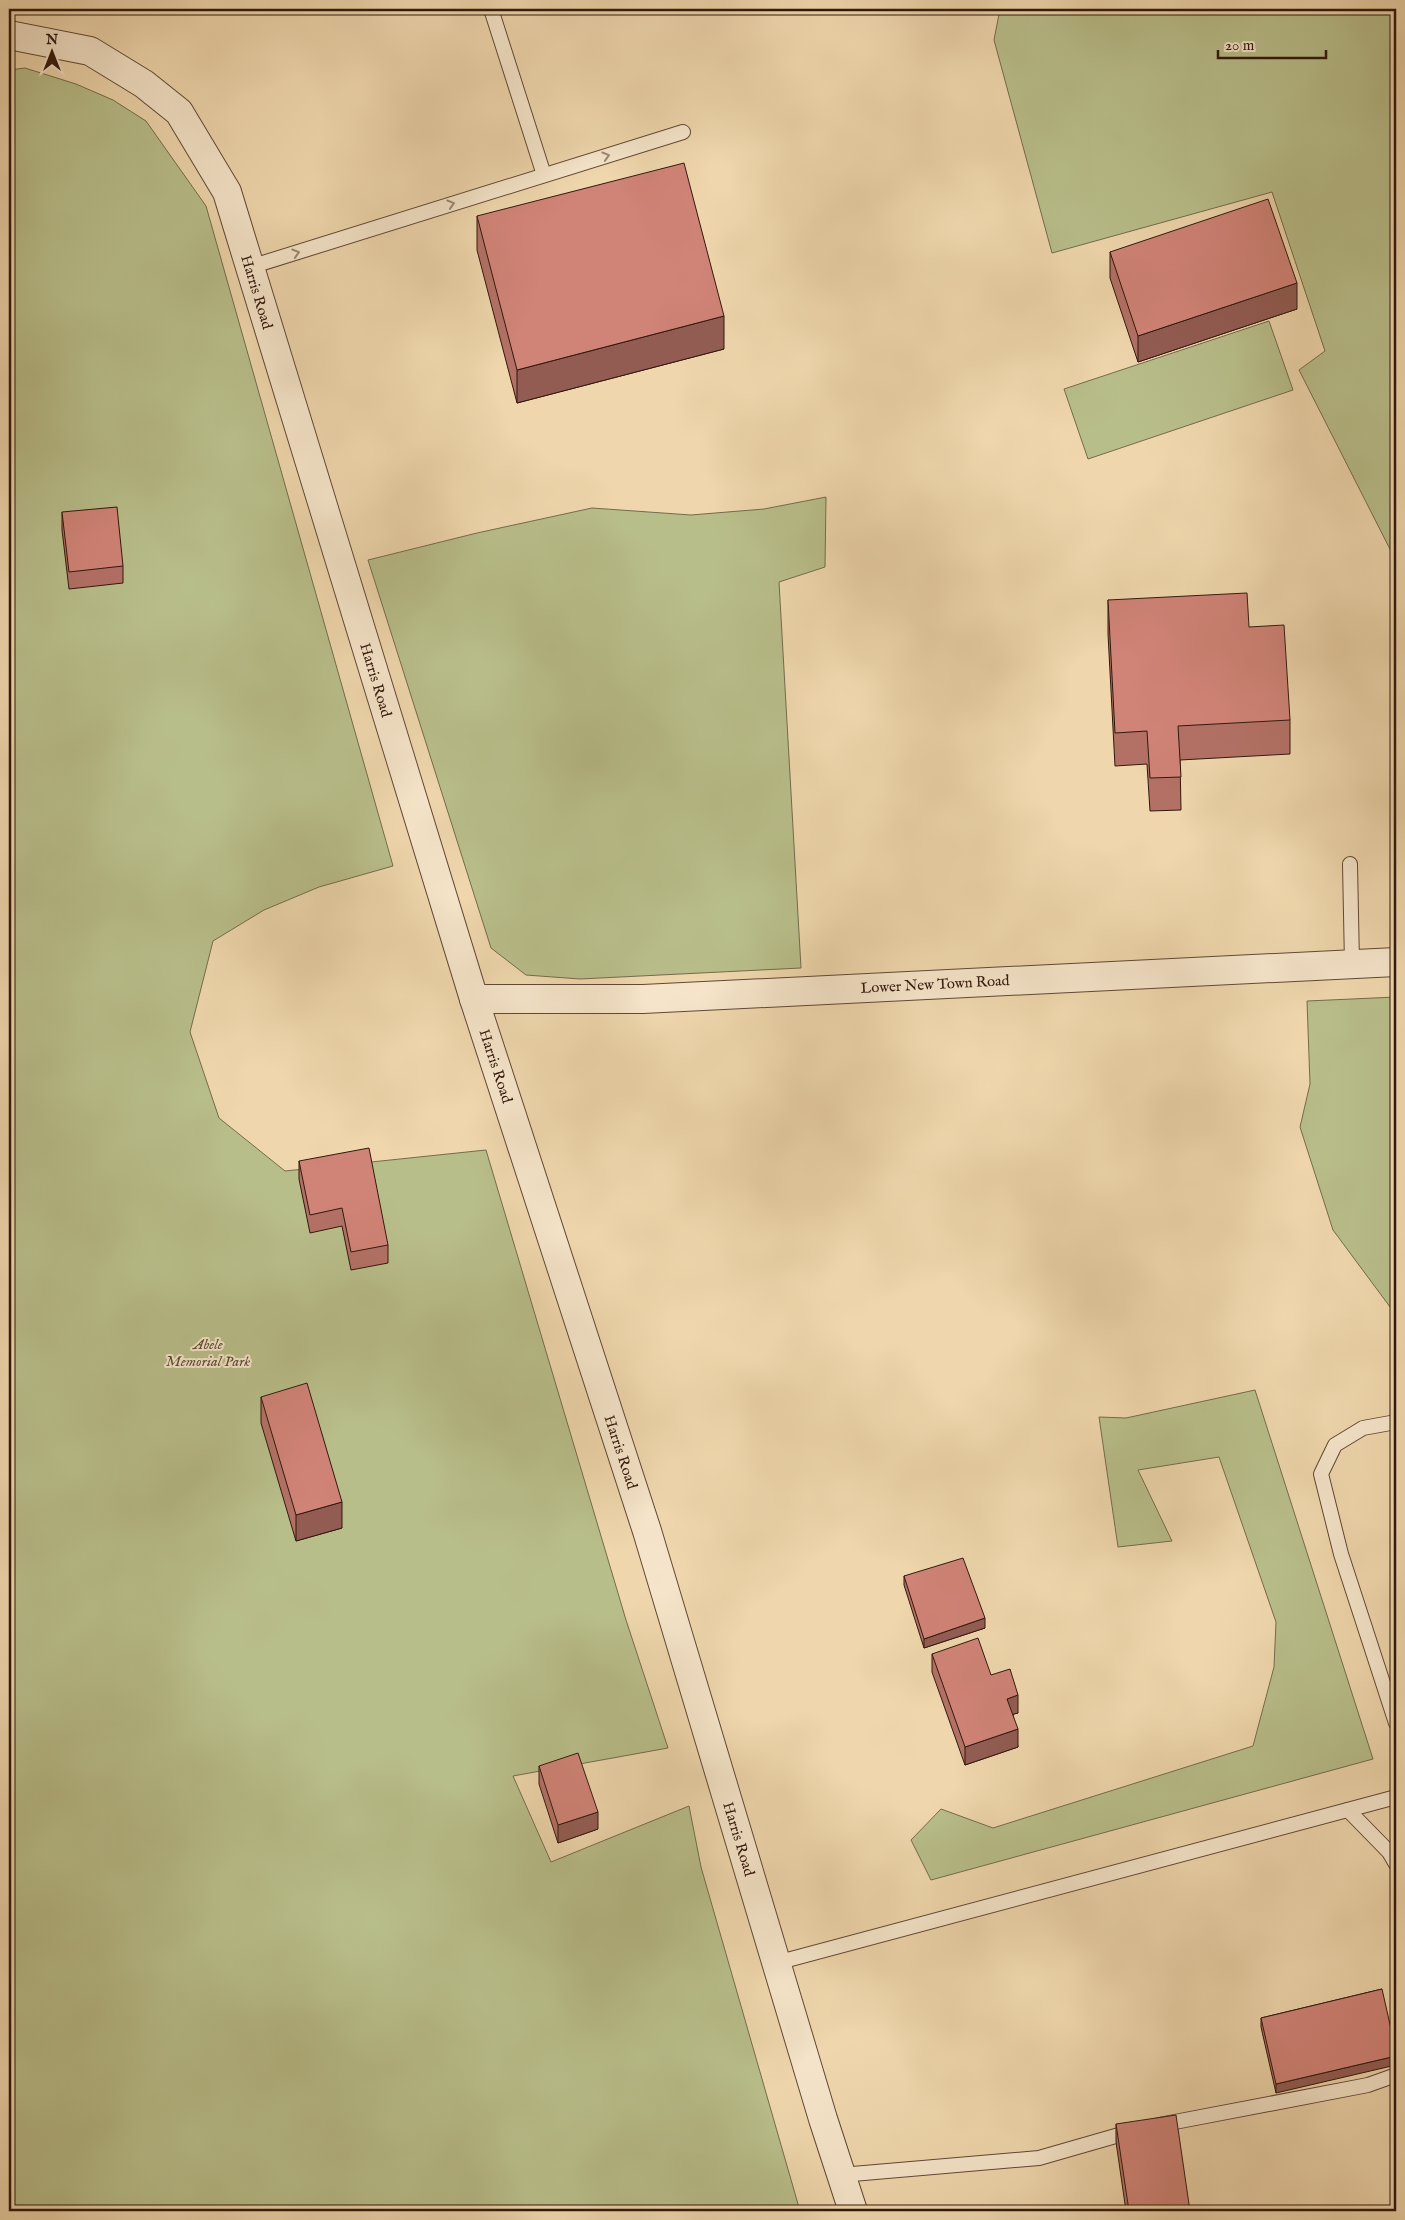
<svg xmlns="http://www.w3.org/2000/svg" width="1405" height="2220" font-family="'IM FELL English',serif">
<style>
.green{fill:#b8be8a;stroke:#746b4c}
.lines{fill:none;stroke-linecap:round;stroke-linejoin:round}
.service-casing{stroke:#604835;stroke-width:16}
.minor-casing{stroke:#604835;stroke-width:30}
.tertiary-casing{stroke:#604835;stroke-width:30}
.service{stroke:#f5e4c9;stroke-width:14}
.minor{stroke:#f5e4c9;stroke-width:28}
.tertiary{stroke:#f5e4c9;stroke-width:28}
.wall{fill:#b37166;stroke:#31180d}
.shaded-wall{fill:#925c53;stroke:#31180d}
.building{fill:#d08377;stroke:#31180d}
.oneway{stroke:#9d8874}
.labels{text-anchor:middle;stroke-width:4;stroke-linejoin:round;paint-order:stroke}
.street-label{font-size:15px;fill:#31180d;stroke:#f5e4c9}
.park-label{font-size:15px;font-style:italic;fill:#5a4a32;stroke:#f5e4c9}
</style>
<rect width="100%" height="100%" fill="#efd6ac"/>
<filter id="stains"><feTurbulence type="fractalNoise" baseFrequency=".004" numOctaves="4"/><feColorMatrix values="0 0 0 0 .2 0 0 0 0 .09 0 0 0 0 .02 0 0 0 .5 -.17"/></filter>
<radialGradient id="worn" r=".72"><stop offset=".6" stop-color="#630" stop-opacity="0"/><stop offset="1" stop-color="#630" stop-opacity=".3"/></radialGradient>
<!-- green -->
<g class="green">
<path d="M1000,9H1396V561L1299,370L1325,351L1272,192L1052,253L994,40Z"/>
<path d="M25,68L76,84L113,100L146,121L206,206L393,866L319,887L264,910L213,941L190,1032L219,1118L285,1171L486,1150L626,1620L668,1748L513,1776L551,1862L689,1806L701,1867L800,2211H9V70Z"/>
<path d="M1269,321L1293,390L1088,459L1064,389Z"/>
<path d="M826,497L825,567L779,582L801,968L580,979L526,975L491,948L368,560L477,533L592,508L691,515L764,509Z"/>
<path d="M1396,997V1315L1333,1230L1300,1127L1310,1084L1307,1001Z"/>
<path d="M1255,1390L1373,1759L931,1880L911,1840L941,1809L993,1828L1253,1746L1274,1667L1276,1622L1219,1457L1138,1470L1172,1541L1118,1547L1099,1417L1126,1418Z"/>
</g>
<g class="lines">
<defs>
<g id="service">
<path d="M491,9L544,175"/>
<path d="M250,267L683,132"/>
<path d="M1350,864L1352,964"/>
<path d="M1396,1422L1363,1428L1335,1445L1321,1474L1341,1554L1396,1723"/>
<path d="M1348,1810L1389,1852L1396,1864"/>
<path d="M776,1963L1396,1797"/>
<path d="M1159,2125L1368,2085L1396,2075"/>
<path d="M841,2175L1039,2158L1133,2131"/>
</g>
<path id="minor" d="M474,999H643L1396,962"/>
<path id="tertiary" d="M9,35L90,51L144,84L179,112L227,192L474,999L647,1531L823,2119L853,2211"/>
</defs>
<!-- service casing -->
<use href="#service" class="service-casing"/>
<!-- minor casing -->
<use href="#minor" class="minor-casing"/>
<!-- tertiary casing -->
<use href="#tertiary" class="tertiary-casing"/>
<!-- service -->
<use href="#service" class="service"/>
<!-- minor -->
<use href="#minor" class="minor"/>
<!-- tertiary -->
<use href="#tertiary" class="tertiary"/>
</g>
<!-- wall -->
<g class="wall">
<path d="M477,216L724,349L517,403L477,250Z"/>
<path d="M1110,252L1297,309L1138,362L1110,278Z"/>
<path d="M62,512L123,566V583L69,589L62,530Z"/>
<path d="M1108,600L1249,627L1290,720V754L1180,760L1181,810L1150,811L1147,764L1115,766L1108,634Z"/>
<path d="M299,1161L388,1245V1263L351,1270L342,1226L310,1233L299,1179Z"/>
<path d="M261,1397L342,1528L296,1541L261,1423Z"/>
<path d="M904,1576L985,1628L924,1648L904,1585Z"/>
<path d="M932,1654L991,1675L1018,1713L1013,1714L1018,1747L965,1765L932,1672Z"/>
<path d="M539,1766L598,1829L558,1843L539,1784Z"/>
<path d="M1382,1989L1276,2093L1261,2027V2018Z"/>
<path d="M1116,2124L1190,2211H1126L1116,2142Z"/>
</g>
<!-- shaded-wall -->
<g class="shaded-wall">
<path d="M1297,283V309L1138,362V336Z"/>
<path d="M724,316V349L517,403V370Z"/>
<path d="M342,1502V1528L296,1541V1515Z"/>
<path d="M985,1618V1628L924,1648V1639Z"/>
<path d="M1018,1695V1713L1007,1716V1699Z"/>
<path d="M1018,1729V1747L965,1765V1747Z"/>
<path d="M598,1812V1829L558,1843V1825Z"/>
<path d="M1396,2056V2065L1276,2093V2084Z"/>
</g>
<!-- building -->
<g class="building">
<path d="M684,163L724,316L517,370L477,216Z"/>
<path d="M1268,199L1297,283L1138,336L1110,252Z"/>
<path d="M117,507L123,566L69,572L62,512Z"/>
<path d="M1247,593L1249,627L1284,625L1290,720L1178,726L1181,777L1150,778L1147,731L1115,733L1108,600Z"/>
<path d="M369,1148L388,1245L351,1252L342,1208L310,1215L299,1161Z"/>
<path d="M307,1383L342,1502L296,1515L261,1397Z"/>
<path d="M963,1558L985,1618L924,1639L904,1576Z"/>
<path d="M978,1638L991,1675L1010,1669L1018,1695L1007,1699L1018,1729L965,1747L932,1654Z"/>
<path d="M578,1753L598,1812L558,1825L539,1766Z"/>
<path d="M1382,1989L1396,2051V2056L1276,2084L1261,2018Z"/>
<path d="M1176,2115L1190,2211H1129L1116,2124Z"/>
</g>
<!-- one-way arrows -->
<defs><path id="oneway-chevron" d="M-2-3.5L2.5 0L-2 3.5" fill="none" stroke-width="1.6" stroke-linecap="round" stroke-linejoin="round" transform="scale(1.25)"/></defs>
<g class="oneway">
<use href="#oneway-chevron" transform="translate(606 156) rotate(-17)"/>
<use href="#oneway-chevron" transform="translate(451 204) rotate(-17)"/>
<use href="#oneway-chevron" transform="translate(296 253) rotate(-17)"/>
</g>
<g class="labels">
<!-- street labels -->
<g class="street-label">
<text transform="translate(257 292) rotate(73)" y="5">Harris Road</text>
<text transform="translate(376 680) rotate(73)" y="5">Harris Road</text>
<text transform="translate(935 984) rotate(-3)" y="5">Lower New Town Road</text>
<text transform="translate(496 1066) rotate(72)" y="5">Harris Road</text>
<text transform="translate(621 1452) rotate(72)" y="5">Harris Road</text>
<text transform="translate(739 1839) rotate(73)" y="5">Harris Road</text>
</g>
<!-- park labels -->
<g class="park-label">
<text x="208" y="1349">Abele<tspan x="208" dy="17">Memorial Park</tspan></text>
</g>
</g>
<!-- margin -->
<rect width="1405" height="2220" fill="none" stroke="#efd6ac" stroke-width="30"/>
<rect x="10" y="10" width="1385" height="2200" fill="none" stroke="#31180d" stroke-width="2.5"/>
<rect x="15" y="15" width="1375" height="2190" fill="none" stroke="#31180d"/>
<!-- north arrow -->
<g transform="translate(52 52)" stroke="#f5e4c9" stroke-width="4" paint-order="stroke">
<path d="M0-4L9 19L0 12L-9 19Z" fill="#31180d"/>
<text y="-8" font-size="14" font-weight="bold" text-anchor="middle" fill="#31180d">N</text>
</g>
<!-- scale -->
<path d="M1218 50v8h108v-8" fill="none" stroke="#31180d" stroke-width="2.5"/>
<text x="1225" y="50" font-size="15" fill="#31180d" stroke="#f5e4c9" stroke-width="4" paint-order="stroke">20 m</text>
<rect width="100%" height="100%" filter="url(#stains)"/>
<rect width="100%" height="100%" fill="url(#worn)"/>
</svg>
